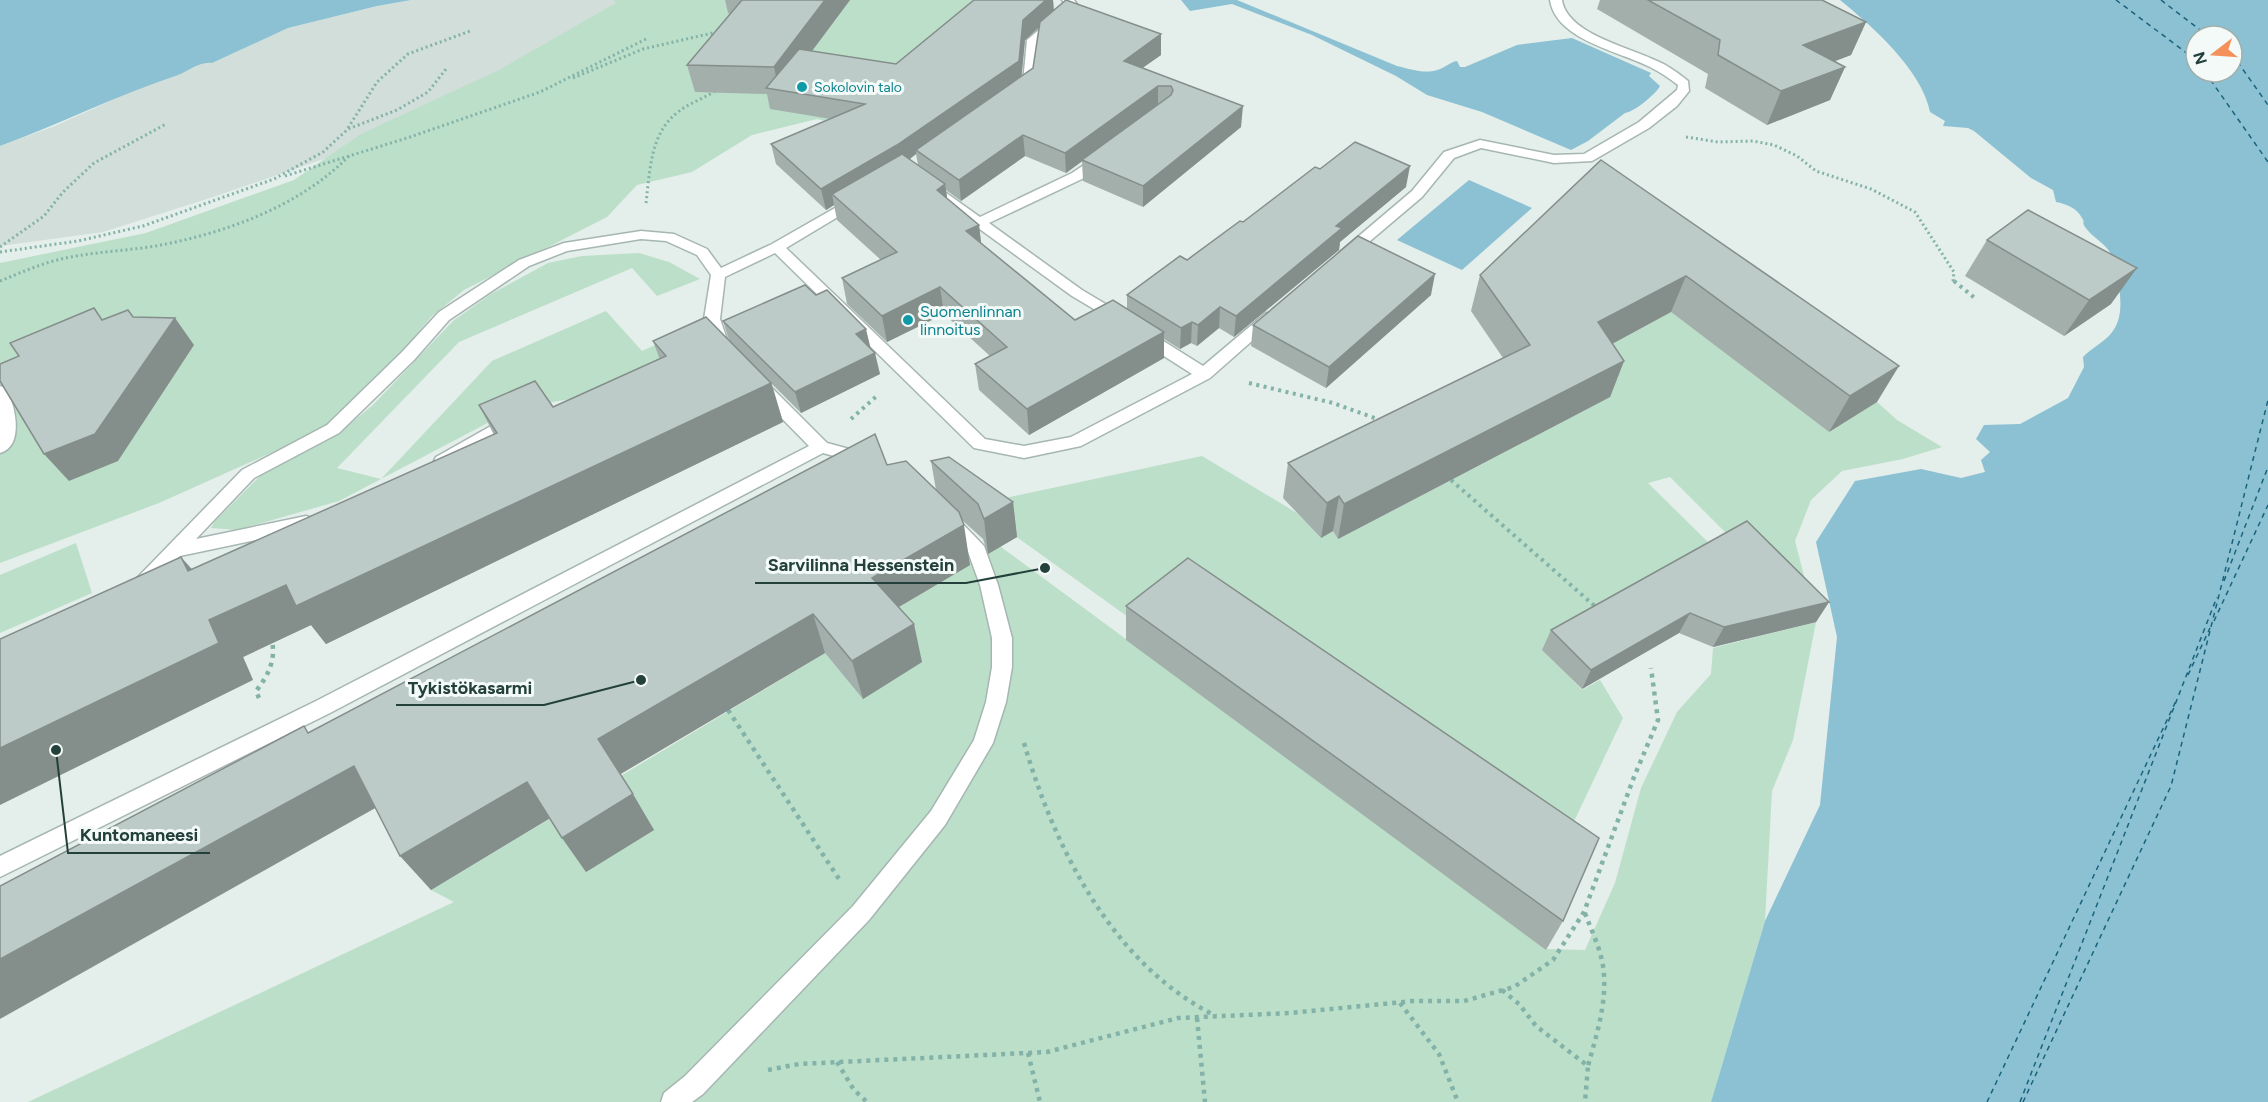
<svg xmlns="http://www.w3.org/2000/svg" width="2268" height="1102" font-family="Figtree,sans-serif">
<style>
.built{fill:#d2ded9}
.green{fill:#bcdfc9}
.water{fill:#8bc1d3;fill-rule:evenodd}
.lines{fill:none;stroke-linecap:round;stroke-linejoin:round}
.ferry{stroke:#1b637d;stroke-width:1.5;stroke-dasharray:5 4.5;stroke-linecap:butt}
.minor-casing{stroke:#a6b6b2;stroke-width:3}
.path-far2{stroke:#83b2a8;stroke-width:3;stroke-dasharray:2 3;stroke-linecap:butt}
.path-far1{stroke:#83b2a8;stroke-width:4;stroke-dasharray:3 4.5;stroke-linecap:butt}
.path{stroke:#83b2a8;stroke-width:4.5;stroke-dasharray:4 5;stroke-linecap:butt}
.minor{fill:#fff;fill-rule:evenodd}
.wall{fill:#a2afab;fill-rule:evenodd}
.shaded-wall{fill:#848e8b}
.building{fill:#bccbc7;stroke:#848e8b;stroke-width:1.5}
.culture-dot{fill:#0f9aa8;stroke:#f4faf8;stroke-width:2}
.labels{text-anchor:middle;stroke-width:6;stroke-linejoin:round;paint-order:stroke}
.far-culture-label{font-size:14px;fill:#0d838f;stroke:#f4faf8;text-anchor:start}
.culture-label{font-size:16px;fill:#0d838f;stroke:#f4faf8;text-anchor:start}
.leader{fill:none;stroke:#23403b;stroke-width:2}
.callout-dot{fill:#23403b;stroke:#f4faf8;stroke-width:2}
.callout-label{font-size:18px;text-anchor:middle;font-weight:bold;fill:#23403b;stroke:#f4faf8;stroke-width:6;stroke-linejoin:round;paint-order:stroke}
</style>
<rect width="100%" height="100%" fill="#e4eeea"/>
<!-- built -->
<path class="built" d="M411,0H723L533,87L210,198L103,232L0,246V146L55,126L148,84L180,74L206,62L212,63L288,28L377,6Z"/>
<!-- green -->
<g class="green">
<path d="M614,0H986L837,124L817,119L752,135L692,172L637,185L607,217L464,290L431,317L398,357L322,430L159,503L0,563V263L146,233L294,180L361,134L499,70L616,3Z"/>
<path d="M639,253L669,262L700,279L657,296L632,268L459,342L337,468L381,479L492,361L606,311L642,351L688,330L702,346L602,394L516,408L339,501L237,530L211,528L215,521L269,467L341,431L373,405L453,321L491,294L548,263L582,256Z"/>
<path d="M1671,312L1829,432L1877,402L1897,420L1942,447L1903,459L1842,471L1811,500L1795,541L1816,622L1793,740L1772,791L1765,921L1711,1102H28L454,902L431,890L825,653L863,698L882,617L964,568L997,544L1546,949L1585,950L1615,883L1641,788L1677,712L1711,674L1713,648L1815,622L1670,477L1648,483L1781,614L1543,650L1582,690L1600,680L1623,718L1559,853L1142,627L972,505L1202,456L1297,513L1321,538L1333,531L1338,539L1610,397L1586,358Z"/>
<path d="M76,543L92,593L0,633V575Z"/>
</g>
<!-- water -->
<g class="water">
<path d="M0,0H411L377,6L288,28L212,63C200,61 189,71 178,75C117,95 60,124 0,146Z"/>
<path d="M1181,0H1237L1397,66C1410,69 1426,75 1440,69C1446,67 1450,62 1457,61L1460,67H1465L1517,45L1572,38L1651,73L1649,76L1660,86C1656,94 1634,112 1625,113L1588,141L1571,150L1482,112L1427,95L1396,76L1312,35L1232,4L1190,11Z"/>
<path d="M1840,0H2268V1102H1711L1765,921L1820,805L1837,637L1816,542L1855,481L1921,469L1961,478L1985,472L1981,460L1990,452L1976,439L1984,425L2020,424L2068,398L2084,367L2083,357C2097,343 2114,339 2119,317C2123,303 2118,267 2111,254C2105,243 2092,237 2085,227C2081,221 2086,224 2082,218C2077,208 2066,204 2056,202L2053,190L2031,178L1974,131L1968,128L1943,126L1945,121L1930,112C1922,70 1872,26 1840,0ZM2196,36H2232V72H2196Z"/>
<path d="M1469,180L1532,208L1462,270L1397,240Z"/>
</g>
<g class="lines">
<!-- ferry -->
<g class="ferry">
<path d="M2116,0L2196,60"/>
<path d="M2161,0L2208,36"/>
<path d="M2232,54L2268,105"/>
<path d="M2205,72L2268,162"/>
<path d="M2224,581L2268,467"/>
<path d="M2214,621L2268,505"/>
<path d="M2188,675L2210,628"/>
<path d="M1987,1102L2176,701"/>
<path d="M2020,1102L2217,597"/>
<path d="M2023,1102L2171,786L2268,400"/>
</g>
<defs>
<g id="minor">
<path d="M1062,0H1074L1079,7L1039,41L1035,84L1025,92H1017L1015,89L1023,82L1027,40L1067,6Z"/>
<path d="M1550,0H1562C1567,34 1629,47 1657,61C1669,66 1678,73 1688,81L1689,91L1677,106L1649,128L1592,161L1554,163L1481,148L1454,158L1422,197L1350,258H1340L1338,255L1340,252L1412,191L1444,152L1480,140L1554,155L1584,154L1639,122L1677,90L1678,85C1669,78 1660,72 1650,67C1619,51 1556,40 1550,0Z"/>
<path d="M1102,153L1107,154L1109,157L1107,160L1082,179L989,223L1082,290L1124,315L1127,319L1119,324L1072,296L930,193L932,190H942L980,217L1072,173Z"/>
<path d="M856,196L861,197L863,200L861,203L786,248L985,439L1024,446L1071,437L1192,374L1139,340L1136,336L1139,332H1149L1203,366L1266,313H1276L1279,317L1210,378L1081,446L1024,458L974,448L775,253L725,277L720,319L730,348L722,353L714,348L704,319L711,275L697,255L666,241L641,239L567,251L529,266L449,320L414,360L339,433L254,478L196,539L306,516L312,518L315,523L312,528L180,556L148,589L142,591L136,589L133,584L136,579L242,470L327,425L402,352L439,312L519,260L564,243L641,231L674,234L707,249L721,268L772,244Z"/>
<path d="M760,380L766,382L827,443L868,454L870,458L868,462L862,464L823,453L330,713L0,877V856L316,701L809,446L754,390L752,386L754,382Z"/>
<path d="M0,386L6,388C15,404 25,446 0,453Z"/>
<path d="M514,413L520,415L522,419L520,423L448,465H436L434,461L436,457Z"/>
<path d="M948,513L954,515L984,546L998,585L1012,638V667L1006,702L993,743L945,825L869,920L703,1094L692,1102H661L664,1093L685,1076L853,906L931,811L974,740L986,702L992,667V638L980,585L967,549L939,520L942,515Z"/>
</g>
</defs>
<!-- minor casing -->
<use href="#minor" class="minor-casing"/>
<!-- path-far2 -->
<g class="path-far2">
<path d="M573,78L643,49L717,32"/>
<path d="M348,128L377,82L408,54L470,31"/>
<path d="M1686,137L1718,142L1753,141L1774,145L1797,156L1816,171L1871,189L1915,212L1954,272L1953,280L1956,282"/>
<path d="M285,176L410,137L540,92L648,38"/>
<path d="M646,203C650,171 650,133 678,112C689,103 703,99 715,91"/>
<path d="M0,247L44,216L63,192L94,163L166,124"/>
<path d="M0,252L78,241L143,226L274,179L323,152L348,129L397,110L428,92L446,69"/>
<path d="M0,281C20,273 40,264 61,259C92,252 124,251 156,246C225,233 299,207 349,156"/>
</g>
<!-- path-far1 -->
<g class="path-far1">
<path d="M1954,281L1976,299"/>
<path d="M1249,383L1333,403L1380,420"/>
<path d="M851,419L879,394"/>
<path d="M1451,480L1597,608"/>
<path d="M272,639L273,642"/>
</g>
<!-- path -->
<g class="path">
<path d="M259,698L256,691C268,676 276,660 272,641"/>
<path d="M728,710L839,879"/>
<path d="M1024,743C1055,849 1113,965 1216,1016"/>
<path d="M1585,913C1591,930 1600,947 1603,966C1608,1000 1597,1033 1588,1066"/>
<path d="M1502,990L1519,1004L1536,1026L1588,1066L1585,1102"/>
<path d="M1400,1003L1439,1054L1458,1102"/>
<path d="M1197,1018L1205,1102"/>
<path d="M1028,1053L1040,1102"/>
<path d="M837,1062L854,1090L867,1102"/>
<path d="M768,1070L799,1064L1047,1052L1178,1018L1290,1013L1413,1001H1464L1514,987L1553,960L1584,912L1634,777L1658,720L1651,668"/>
</g>
<!-- minor -->
<use href="#minor" class="minor"/>
</g>
<!-- wall -->
<g class="wall">
<path d="M725,0H850L812,51L896,64L974,0H1053L1054,11L1161,34V55L1142,68L1241,127L1143,207L1083,181L1082,161L1066,173L1025,156L961,201L946,190L947,198L979,225L981,243L1075,320L1127,308V295L1187,260L1320,169L1406,187L1340,242L1339,250L1234,337L1219,328L1197,346L1191,343L1180,349L1164,339V358L1029,435L979,390L975,364L990,356L944,314L887,342L847,304L842,278L881,260L837,220L834,205L826,210L776,164L771,144L831,119L770,109L767,94L695,92L687,65L730,14L728,13ZM1039,27L1033,68L1021,77L1025,40ZM916,154L918,165L910,159Z"/>
<path d="M1600,0H1822L1866,22L1851,55L1834,61L1845,67L1830,100L1767,125L1705,88L1708,74L1597,9Z"/>
<path d="M1601,160L1877,402L1829,432L1671,312L1612,344L1624,361L1610,397L1338,539L1333,531L1321,538L1283,498L1288,463L1503,358L1471,311L1480,275Z"/>
<path d="M1987,240L2111,304L2064,336L1965,276Z"/>
<path d="M1431,295L1326,388L1251,346L1253,325Z"/>
<path d="M723,321L870,348L880,374L801,413L772,384L783,422L326,644L311,625L243,657L253,680L192,569L494,435L479,405L553,407L660,360L653,341L729,340Z"/>
<path d="M931,461L1013,502L1017,537L988,554L983,539L962,520L970,565L898,607L922,662L863,699L825,653L620,774L654,830L586,872L550,818L431,890L375,808L310,732L887,465L936,490Z"/>
<path d="M1747,521L1829,602L1816,622L1713,647L1679,633L1582,689L1542,650L1551,630Z"/>
<path d="M1126,606L1563,921L1546,950L1126,640Z"/>
</g>
<!-- shaded-wall -->
<g class="shaded-wall">
<path d="M825,0H850L782,91L779,90L774,67Z"/>
<path d="M1046,0H1053L1054,14L1025,40L1021,82L916,150V154L900,166L832,194L834,205L826,210L821,189Z"/>
<path d="M1866,22L1851,55L1789,79L1803,45Z"/>
<path d="M1161,34V55L1124,81V61Z"/>
<path d="M1845,67L1830,100L1767,125L1781,91Z"/>
<path d="M1158,86V106L1066,173L1065,153Z"/>
<path d="M1243,106L1241,127L1143,207V186Z"/>
<path d="M1023,135L1025,156L961,201L959,180Z"/>
<path d="M1410,166L1406,187L1340,242L1339,250L1234,337L1236,316L1336,226Z"/>
<path d="M945,184L949,210L937,190Z"/>
<path d="M979,225L982,251L966,231Z"/>
<path d="M2137,268L2111,304L2064,336L2089,300Z"/>
<path d="M1435,274L1431,295L1326,388L1329,367Z"/>
<path d="M1686,276L1671,312L1586,358L1598,322Z"/>
<path d="M940,287L944,314L887,342L882,316Z"/>
<path d="M1220,307L1219,328L1197,346L1198,325Z"/>
<path d="M175,318L194,345L118,461L69,481L44,454Z"/>
<path d="M1192,322L1191,343L1180,349L1181,328Z"/>
<path d="M866,329L871,350L856,334Z"/>
<path d="M1164,332V358L1029,435L1027,409Z"/>
<path d="M875,353L880,374L801,413L795,392Z"/>
<path d="M1624,361L1610,397L1338,539L1344,504Z"/>
<path d="M1899,366L1877,402L1829,432L1850,396Z"/>
<path d="M771,383L783,422L326,644L311,625L243,657L253,680L0,805V748L209,620L286,585Z"/>
<path d="M1339,496L1333,531L1321,538L1327,503Z"/>
<path d="M1013,502L1017,537L988,554L984,519Z"/>
<path d="M964,525L970,565L882,617L872,578Z"/>
<path d="M181,557L215,595L188,571Z"/>
<path d="M1829,602L1816,622L1713,647L1724,627Z"/>
<path d="M1690,613L1679,633L1582,689L1591,670Z"/>
<path d="M813,614L825,653L619,775L598,739Z"/>
<path d="M914,624L922,662L863,699L852,661Z"/>
<path d="M354,766L386,802L0,1019V959Z"/>
<path d="M527,782L552,817L431,890L400,856Z"/>
<path d="M633,794L654,830L586,872L562,838Z"/>
</g>
<!-- building -->
<g class="building">
<path d="M742,0H825L774,67L687,65Z"/>
<path d="M974,0H1046L1023,20L1019,61L897,145L821,189L771,144L865,104L766,88L799,49L896,64Z"/>
<path d="M1066,0L1161,34L1124,61L1243,106L1143,186L1082,160L1171,95L1173,90L1171,86H1158L1065,153L1023,135L959,180L916,150L1033,68L1040,22Z"/>
<path d="M1648,0H1822L1866,22L1803,45L1845,67L1781,91L1718,55L1720,40Z"/>
<path d="M1355,142L1410,166L1336,226L1342,228L1236,316L1220,307L1198,325L1192,322L1181,328L1127,295L1180,256L1187,260L1240,221L1243,222L1315,167L1320,169Z"/>
<path d="M902,154L945,184L937,190L979,225L966,231L1075,320L1113,300L1164,332L1027,409L975,364L1007,347L940,287L882,316L842,278L897,252L832,194Z"/>
<path d="M1601,160L1899,366L1850,396L1686,276L1598,322L1624,361L1344,504L1339,496L1327,503L1288,463L1530,345L1480,275Z"/>
<path d="M2028,210L2137,268L2089,300L1987,240Z"/>
<path d="M1358,236L1435,274L1329,367L1253,325Z"/>
<path d="M805,285L816,295L827,290L866,329L856,334L875,353L795,392L723,321Z"/>
<path d="M94,308L102,320L128,310L133,317L175,318L95,434L44,454L0,381V364L19,356L10,343Z"/>
<path d="M706,317L771,383L296,606L286,585L209,620L219,643L0,748V639L181,557L188,571L497,433L479,405L535,381L553,407L666,356L653,341Z"/>
<path d="M875,434L887,465L906,461L959,512L964,525L872,578L914,624L852,661L813,614L598,739L633,794L562,838L527,782L400,856L354,766L0,959V886L304,726L308,733Z"/>
<path d="M949,457L1013,502L984,519L978,504L931,461Z"/>
<path d="M1747,521L1829,602L1724,627L1690,613L1591,670L1551,630Z"/>
<path d="M1188,558L1599,838L1563,921L1126,606Z"/>
</g>
<!-- markers -->
<g class="culture-dot">
<circle cx="802" cy="87" r="6"/>
<circle cx="908" cy="320" r="6"/>
</g>
<g class="labels">
<!-- far-culture labels -->
<g class="far-culture-label">
<text x="814" y="92">Sokolovin talo</text>
</g>
<!-- culture labels -->
<g class="culture-label">
<text x="920" y="317">Suomenlinnan<tspan x="920" dy="18">linnoitus</tspan></text>
</g>
</g>
<!-- callouts -->
<path class="leader" d="M1045 568L966 583H755M641 680L544 705H396M56 750L68 853H210"/>
<g class="callout-dot">
<circle cx="1045" cy="568" r="6"/>
<circle cx="641" cy="680" r="6"/>
<circle cx="56" cy="750" r="6"/>
</g>
<g class="callout-label">
<text x="861" y="571">Sarvilinna Hessenstein</text>
<text x="470" y="694">Tykistökasarmi</text>
<text x="139" y="841">Kuntomaneesi</text>
</g>
<!-- north arrow -->
<g transform="translate(2214 54) rotate(253)"><circle r="28" fill="#f4faf8" stroke="#a0b0ac" stroke-width="1.5"/>
<path d="M0-4.5L10 22L0 15L-10 22Z" fill="#f4915b"/>
<text y="-9" font-size="16" font-weight="bold" text-anchor="middle" fill="#23403b">N</text>
</g>
</svg>
